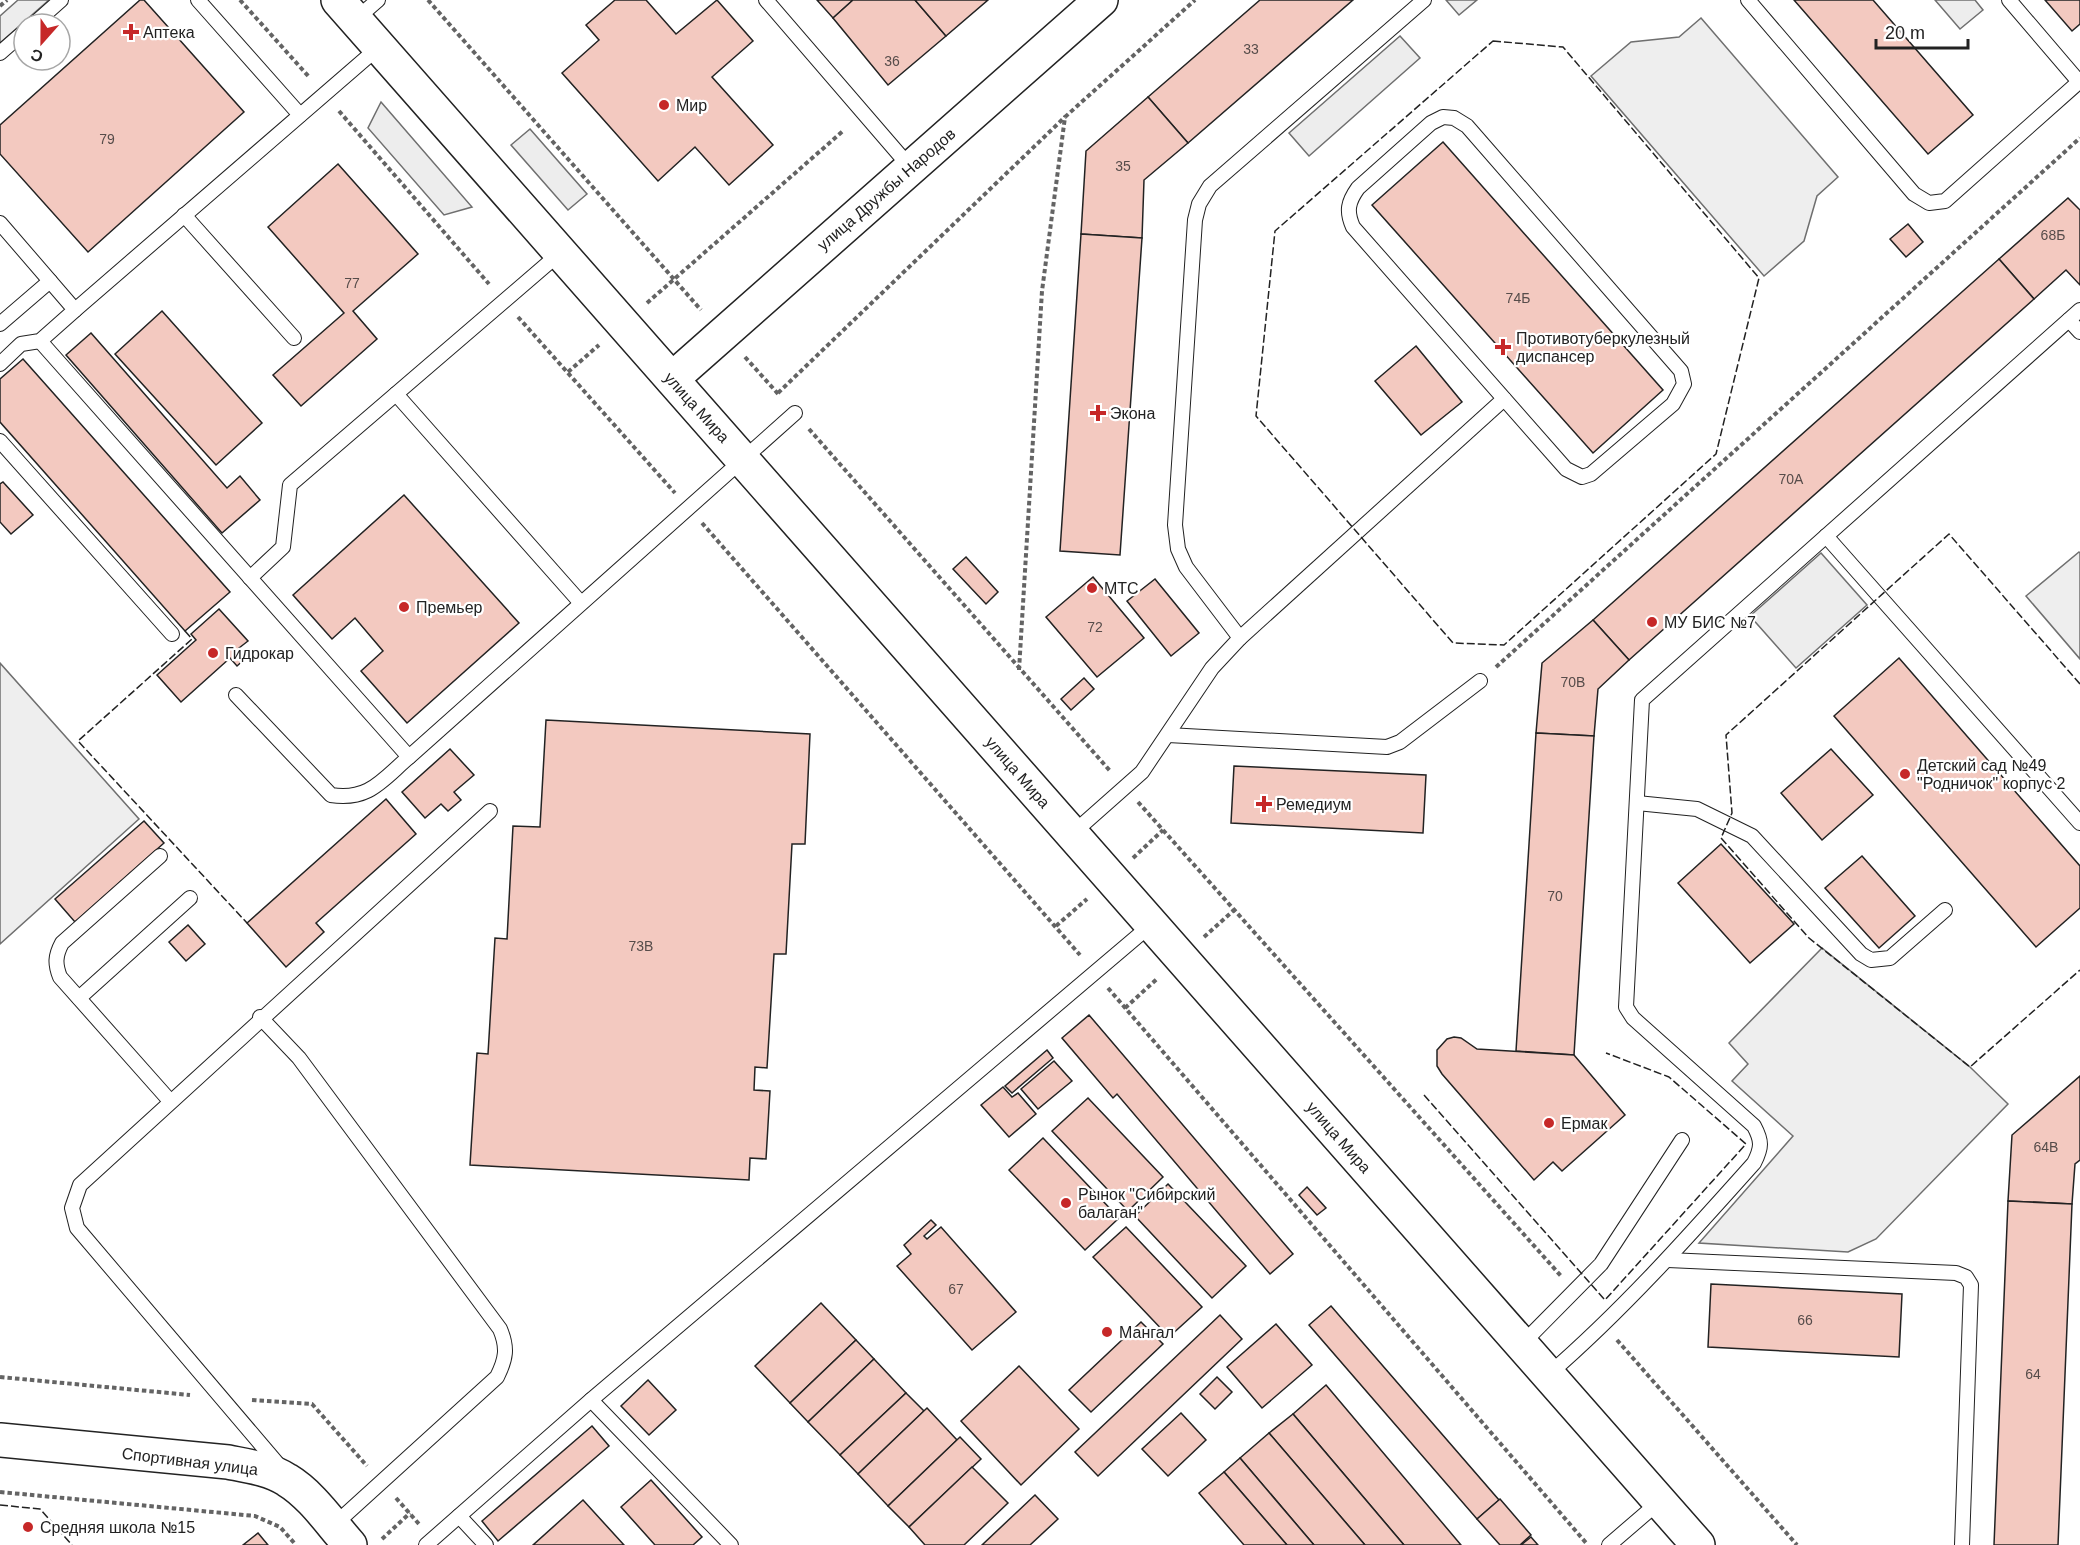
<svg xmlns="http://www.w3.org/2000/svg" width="2080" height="1545" font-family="Arial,sans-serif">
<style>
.green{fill:#eee;stroke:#6f6f6f;stroke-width:1.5}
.parking{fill:#ededed;stroke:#6f6f6f;stroke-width:1.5}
.building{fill:#f3c9c0;stroke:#222;stroke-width:1.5}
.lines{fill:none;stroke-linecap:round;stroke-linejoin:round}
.service-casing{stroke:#222;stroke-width:16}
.tertiary-casing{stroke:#222;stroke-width:36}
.primary-casing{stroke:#222;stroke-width:36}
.path{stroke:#646464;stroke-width:4;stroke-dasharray:4.5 3;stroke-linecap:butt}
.service{stroke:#fff;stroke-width:14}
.tertiary{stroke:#fff;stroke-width:33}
.primary{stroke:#fff;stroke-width:33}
.fence{stroke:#222;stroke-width:1.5;stroke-dasharray:8 3;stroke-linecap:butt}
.poi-dot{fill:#c62828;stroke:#fff;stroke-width:2}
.labels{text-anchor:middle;stroke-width:4.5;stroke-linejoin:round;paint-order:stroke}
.number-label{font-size:14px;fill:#564c4a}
.poi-label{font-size:16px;fill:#222;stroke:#fff;text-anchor:start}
.street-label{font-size:16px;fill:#222;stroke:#fff}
</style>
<rect width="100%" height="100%" fill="#fff"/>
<!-- green -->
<g class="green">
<path d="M1701,18L1838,177L1817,196L1804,241L1764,276L1591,76L1631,42L1679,37Z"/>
<path d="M2079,552L2080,553V659L2026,596Z"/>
<path d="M0,663L139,819L0,944Z"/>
<path d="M1822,948L1970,1067L2008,1104L1876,1239L1848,1252L1699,1243L1793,1136L1732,1081L1748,1064L1729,1043Z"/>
</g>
<!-- parking -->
<g class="parking">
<path d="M18,0H49L0,43V16Z"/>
<path d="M1446,0H1477L1459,15Z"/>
<path d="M1935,0H1975L1983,10L1960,29Z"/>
<path d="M1400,36L1420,58L1309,156L1289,133Z"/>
<path d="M381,102L472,207L444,215L368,128Z"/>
<path d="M530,129L587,194L568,210L511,145Z"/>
<path d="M1821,553L1867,605L1796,668L1750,616Z"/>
</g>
<!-- building -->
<g class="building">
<path d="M140,0H144L244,112L88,252L0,154V125Z"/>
<path d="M615,0H646L676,34L717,0L753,41L712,77L773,145L729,185L695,147L658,181L562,73L599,40L586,25Z"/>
<path d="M817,0H853L833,18Z"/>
<path d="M853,0H915L946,36L888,85L833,18Z"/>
<path d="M915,0H988L946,36Z"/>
<path d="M1260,0H1353L1188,143L1148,97Z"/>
<path d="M1794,0H1873L1973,115L1928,154Z"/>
<path d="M2045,0H2080V24L2072,31Z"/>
<path d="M1148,97L1188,143L1144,180L1142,238L1081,234L1086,151Z"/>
<path d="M1443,142L1663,390L1593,453L1372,205Z"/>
<path d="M338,164L418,254L353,311L377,339L301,406L273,375L344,313L268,227Z"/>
<path d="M2068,198L2080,210V285L2066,270L2034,299L1999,259Z"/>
<path d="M1908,224L1923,242L1906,257L1890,239Z"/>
<path d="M1081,234L1142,238L1120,555L1060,551Z"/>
<path d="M1999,259L2034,299L1629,660L1593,620Z"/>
<path d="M162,311L262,423L216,465L115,354Z"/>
<path d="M91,333L227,488L240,476L260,500L222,533L66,355Z"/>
<path d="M1416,346L1462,402L1421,435L1375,381Z"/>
<path d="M23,359L230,592L185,631L0,422V379Z"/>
<path d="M3,482L33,515L11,534L0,522V484Z"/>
<path d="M404,495L519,623L407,723L361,671L383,651L355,618L332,639L293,595Z"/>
<path d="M966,557L998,592L986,604L953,569Z"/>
<path d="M1093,577L1144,638L1097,677L1046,617Z"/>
<path d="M1155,579L1199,633L1171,656L1127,601Z"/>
<path d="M219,609L248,641L239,648L247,657L237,666L230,658L181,702L157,675L196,640L191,634Z"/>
<path d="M1593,620L1629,660L1598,689L1594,736L1536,733L1542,663Z"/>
<path d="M1899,658L2080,866V908L2036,947L1834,716Z"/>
<path d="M1084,678L1094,689L1071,710L1061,699Z"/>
<path d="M546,720L810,734L805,844H792L786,954H774L767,1068L755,1067L754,1090L770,1091L766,1159L750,1158L749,1180L470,1165L477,1053L488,1054L495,938L507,939L513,826L540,827Z"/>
<path d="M1536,733L1594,736L1574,1055L1516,1051Z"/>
<path d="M450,749L474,775L454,792L461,800L448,811L441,804L425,818L402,792Z"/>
<path d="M1831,749L1873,795L1822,840L1781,793Z"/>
<path d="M1234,766L1426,775L1423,833L1231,823Z"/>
<path d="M386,799L416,834L316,923L324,932L286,967L247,923Z"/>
<path d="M144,821L164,843L75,922L55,899Z"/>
<path d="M1721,844L1794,924L1750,963L1678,883Z"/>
<path d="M1862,856L1915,916L1879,948L1825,888Z"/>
<path d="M188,925L205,944L186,961L169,942Z"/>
<path d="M1089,1015L1293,1254L1270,1274L1117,1094L1113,1098L1062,1038Z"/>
<path d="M1454,1037L1461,1038L1477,1049L1574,1055L1625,1115L1562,1171L1553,1162L1534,1180L1442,1074L1437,1066V1050L1447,1039Z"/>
<path d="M1047,1050L1053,1058L1012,1093L1005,1086Z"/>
<path d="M1054,1061L1072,1081L1038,1109L1021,1089Z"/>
<path d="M2080,1076V1160L2075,1164L2072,1204L2008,1201L2012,1135Z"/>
<path d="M1003,1087L1012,1097L1018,1093L1036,1114L1009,1137L981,1105Z"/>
<path d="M1088,1098L1163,1177L1128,1211L1052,1131Z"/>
<path d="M1043,1138L1119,1218L1085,1250L1009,1170Z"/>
<path d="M1168,1184L1246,1266L1212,1298L1135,1216Z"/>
<path d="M1307,1187L1326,1208L1317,1215L1299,1195Z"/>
<path d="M2008,1201L2072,1204L2058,1545H1994Z"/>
<path d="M931,1220L936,1225L924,1236L927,1239L941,1227L1016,1312L972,1350L897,1266L911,1254L904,1245Z"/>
<path d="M1126,1227L1202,1307L1169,1337L1093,1257Z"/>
<path d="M1711,1284L1902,1294L1899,1357L1708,1347Z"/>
<path d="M821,1303L856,1340L790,1403L755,1366Z"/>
<path d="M1331,1306L1499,1500L1477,1519L1309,1325Z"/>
<path d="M1220,1315L1242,1339L1098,1476L1075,1452Z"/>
<path d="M1141,1322L1163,1344L1091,1412L1069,1390Z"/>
<path d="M1276,1324L1312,1365L1262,1408L1227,1367Z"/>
<path d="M856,1340L874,1359L808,1422L790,1403Z"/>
<path d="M874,1359L906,1393L840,1455L808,1422Z"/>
<path d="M1019,1366L1079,1429L1021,1485L961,1421Z"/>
<path d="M1217,1377L1232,1392L1215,1409L1200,1394Z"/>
<path d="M648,1380L676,1410L649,1435L621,1406Z"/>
<path d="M1326,1385L1461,1545H1404L1293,1414Z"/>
<path d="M906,1393L924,1411L858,1474L840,1455Z"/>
<path d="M927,1408L957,1440L888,1506L858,1474Z"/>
<path d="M1181,1413L1206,1440L1168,1476L1142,1449Z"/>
<path d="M1293,1414L1404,1545H1365L1269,1433Z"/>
<path d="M592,1426L609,1446L498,1541L482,1521Z"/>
<path d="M1269,1433L1365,1545H1314L1240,1458Z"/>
<path d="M960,1437L981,1459L909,1527L888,1506Z"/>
<path d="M1240,1458L1314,1545H1287L1224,1472Z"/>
<path d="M972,1467L1008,1503L964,1545H925L909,1527Z"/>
<path d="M1224,1472L1287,1545H1244L1199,1493Z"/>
<path d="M651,1480L702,1537L693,1545H655L621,1507Z"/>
<path d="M1035,1495L1058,1519L1030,1545H982Z"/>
<path d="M1500,1499L1531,1535L1520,1545H1500L1477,1519Z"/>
<path d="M583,1500L624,1545H533Z"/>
<path d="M258,1533L268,1545H243Z"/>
<path d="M1531,1537L1538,1545H1521Z"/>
</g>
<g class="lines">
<defs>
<g id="service">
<path d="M198,0L300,115"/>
<path d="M766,0L910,167"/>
<path d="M1748,0L1914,194L1929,203L1945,201L2080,81"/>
<path d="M2009,0L2080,83"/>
<path d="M355,20L378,0"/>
<path d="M34,24L61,0"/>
<path d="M0,53L24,32"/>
<path d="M1443,117L1454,118L1467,126L1681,371L1684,384L1673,404L1591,474L1582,477L1566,469L1353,227C1346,211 1348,202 1358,188L1431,123Z"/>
<path d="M184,215L294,338"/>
<path d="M0,223L75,310L40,341L21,344L0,364"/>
<path d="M75,310L379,47"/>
<path d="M2069,320L2080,332"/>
<path d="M0,324L50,281"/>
<path d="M40,341L409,757L795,413"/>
<path d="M396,394L580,602"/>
<path d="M0,441L172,634"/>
<path d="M1826,536L2080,823"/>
<path d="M250,578L283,547L290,485L560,253"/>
<path d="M1240,638L1504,399"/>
<path d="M236,695L331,795C369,801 382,780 409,757"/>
<path d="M1168,735L1387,747L1400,742L1480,681"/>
<path d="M1637,803L1697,809L1752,836L1861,954L1871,960L1890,958L1945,910"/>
<path d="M1072,834L1142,772L1212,668L1240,638L1186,567L1178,549L1175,525L1195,220L1199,204L1210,186L1424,0"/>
<path d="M160,856L62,943C55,956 55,964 60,977L170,1101"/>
<path d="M79,998L190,898"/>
<path d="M260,1017L299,1058L500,1329C508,1348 506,1359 497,1377L333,1526"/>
<path d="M1668,1260L1956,1273L1966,1277L1971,1285L1962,1545"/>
<path d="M1521,1345L1601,1264L1682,1140"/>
<path d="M1548,1375C1623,1310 1688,1237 1754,1163C1762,1147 1762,1141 1754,1126L1633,1018L1626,1007L1642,700L2080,310"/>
<path d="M591,1400L731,1545"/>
<path d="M282,1469L77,1228L72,1208L80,1185L490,811"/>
<path d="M459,1516L486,1545"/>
<path d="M426,1545L591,1400L1152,924"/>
<path d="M1609,1545L1659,1502"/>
</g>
<g id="tertiary">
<path d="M672,379L1101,0"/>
<path d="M0,1440L228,1462C248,1466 270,1469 287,1480C312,1495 331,1524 350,1545"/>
</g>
<path id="primary" d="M338,0L1698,1545"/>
</defs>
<!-- service casing -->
<use href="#service" class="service-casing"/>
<!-- tertiary casing -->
<use href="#tertiary" class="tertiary-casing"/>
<!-- primary casing -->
<use href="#primary" class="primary-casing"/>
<!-- path -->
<g class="path">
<path d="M240,0L310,78"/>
<path d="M428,0L701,310"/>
<path d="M0,6L7,0"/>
<path d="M339,111L489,284"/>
<path d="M647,303L843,131"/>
<path d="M518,317L675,493"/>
<path d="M745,357L780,396"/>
<path d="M568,372L599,345"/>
<path d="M778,393L1065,117"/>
<path d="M809,429L1111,772"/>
<path d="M702,523L1080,955"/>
<path d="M1496,667L2080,138"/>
<path d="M1019,670L1042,291L1065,117L1195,0"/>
<path d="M1138,802L1561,1276"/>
<path d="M1133,858L1163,830"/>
<path d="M1056,926L1087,899"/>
<path d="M1204,937L1234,910"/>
<path d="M1108,988L1587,1544"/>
<path d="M1125,1008L1158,978"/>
<path d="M1617,1340L1797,1545"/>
<path d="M0,1377L190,1395"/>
<path d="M252,1400L312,1404L367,1466"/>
<path d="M0,1492L255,1516L280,1527L296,1545"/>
<path d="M396,1498L419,1524"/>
<path d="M382,1539L410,1513"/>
</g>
<!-- service -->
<use href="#service" class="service"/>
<!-- tertiary -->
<use href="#tertiary" class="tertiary"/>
<!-- primary -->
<use href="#primary" class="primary"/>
<!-- fence -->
<g class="fence">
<path d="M1493,41L1563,47L1759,278L1716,454L1504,645L1453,643L1256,416L1275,231Z"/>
<path d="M185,631L192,639L78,741L247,923"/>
<path d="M2080,684L1949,534L1726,735L1732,813L1721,838L1809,938L1970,1067L2080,970"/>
<path d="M1424,1095L1605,1300L1746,1144L1669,1077L1606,1053"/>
<path d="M0,1505L40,1509L72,1545"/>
</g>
</g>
<!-- markers -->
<g class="poi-dot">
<path d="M128 23h6v6h6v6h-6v6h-6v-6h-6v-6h6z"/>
<circle cx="664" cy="105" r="6"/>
<path d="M1500 338h6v6h6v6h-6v6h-6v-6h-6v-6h6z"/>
<path d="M1095 404h6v6h6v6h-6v6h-6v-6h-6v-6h6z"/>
<circle cx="1092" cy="588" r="6"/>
<circle cx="404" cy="607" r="6"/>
<circle cx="1652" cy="622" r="6"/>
<circle cx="213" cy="653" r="6"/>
<circle cx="1905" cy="774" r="6"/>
<path d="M1261 795h6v6h6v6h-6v6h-6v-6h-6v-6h6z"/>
<circle cx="1549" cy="1123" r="6"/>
<circle cx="1066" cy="1203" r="6"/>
<circle cx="1107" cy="1332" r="6"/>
<circle cx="28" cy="1527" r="6"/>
</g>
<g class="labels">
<!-- number labels -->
<g class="number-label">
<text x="1251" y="54">33</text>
<text x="892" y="66">36</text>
<text x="107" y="144">79</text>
<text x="1123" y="171">35</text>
<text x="2053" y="240">68Б</text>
<text x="352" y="288">77</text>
<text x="1518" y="303">74Б</text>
<text x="1791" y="484">70А</text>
<text x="1095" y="632">72</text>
<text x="1573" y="687">70В</text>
<text x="1555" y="901">70</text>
<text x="641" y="951">73В</text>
<text x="2046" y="1152">64В</text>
<text x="956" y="1294">67</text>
<text x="1805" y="1325">66</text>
<text x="2033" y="1379">64</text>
</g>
<!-- poi labels -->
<g class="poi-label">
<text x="143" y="38">Аптека</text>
<text x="676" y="111">Мир</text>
<text x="1516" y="344">Противотуберкулезный<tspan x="1516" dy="18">диспансер</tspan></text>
<text x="1110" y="419">Экона</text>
<text x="1104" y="594">МТС</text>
<text x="416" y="613">Премьер</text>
<text x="1664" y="628">МУ БИС №7</text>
<text x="225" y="659">Гидрокар</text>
<text x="1917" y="771">Детский сад №49<tspan x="1917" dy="18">"Родничок" корпус 2</tspan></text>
<text x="1276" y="810">Ремедиум</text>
<text x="1561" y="1129">Ермак</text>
<text x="1078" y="1200">Рынок "Сибирский<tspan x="1078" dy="18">балаган"</tspan></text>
<text x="1119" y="1338">Мангал</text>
<text x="40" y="1533">Средняя школа №15</text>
</g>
<!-- street labels -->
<g class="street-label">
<text transform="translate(886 189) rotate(-41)" y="6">улица Дружбы Народов</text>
<text transform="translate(697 407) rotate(48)" y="6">улица Мира</text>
<text transform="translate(1018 772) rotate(49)" y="6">улица Мира</text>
<text transform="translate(1339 1137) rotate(49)" y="6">улица Мира</text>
<text transform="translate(190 1461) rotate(7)" y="6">Спортивная улица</text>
</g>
</g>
<!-- north arrow -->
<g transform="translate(42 42) rotate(201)"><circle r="28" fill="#ffffff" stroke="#a7a7a7" stroke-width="1.5"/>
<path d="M0-4.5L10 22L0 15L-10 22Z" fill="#c62828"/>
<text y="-9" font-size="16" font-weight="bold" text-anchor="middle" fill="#222222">С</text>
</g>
<!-- scale -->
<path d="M1876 39v9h92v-9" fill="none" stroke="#222222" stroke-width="3"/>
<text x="1885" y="39" font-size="18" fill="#222222" stroke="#ffffff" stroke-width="4.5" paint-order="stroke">20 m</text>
</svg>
